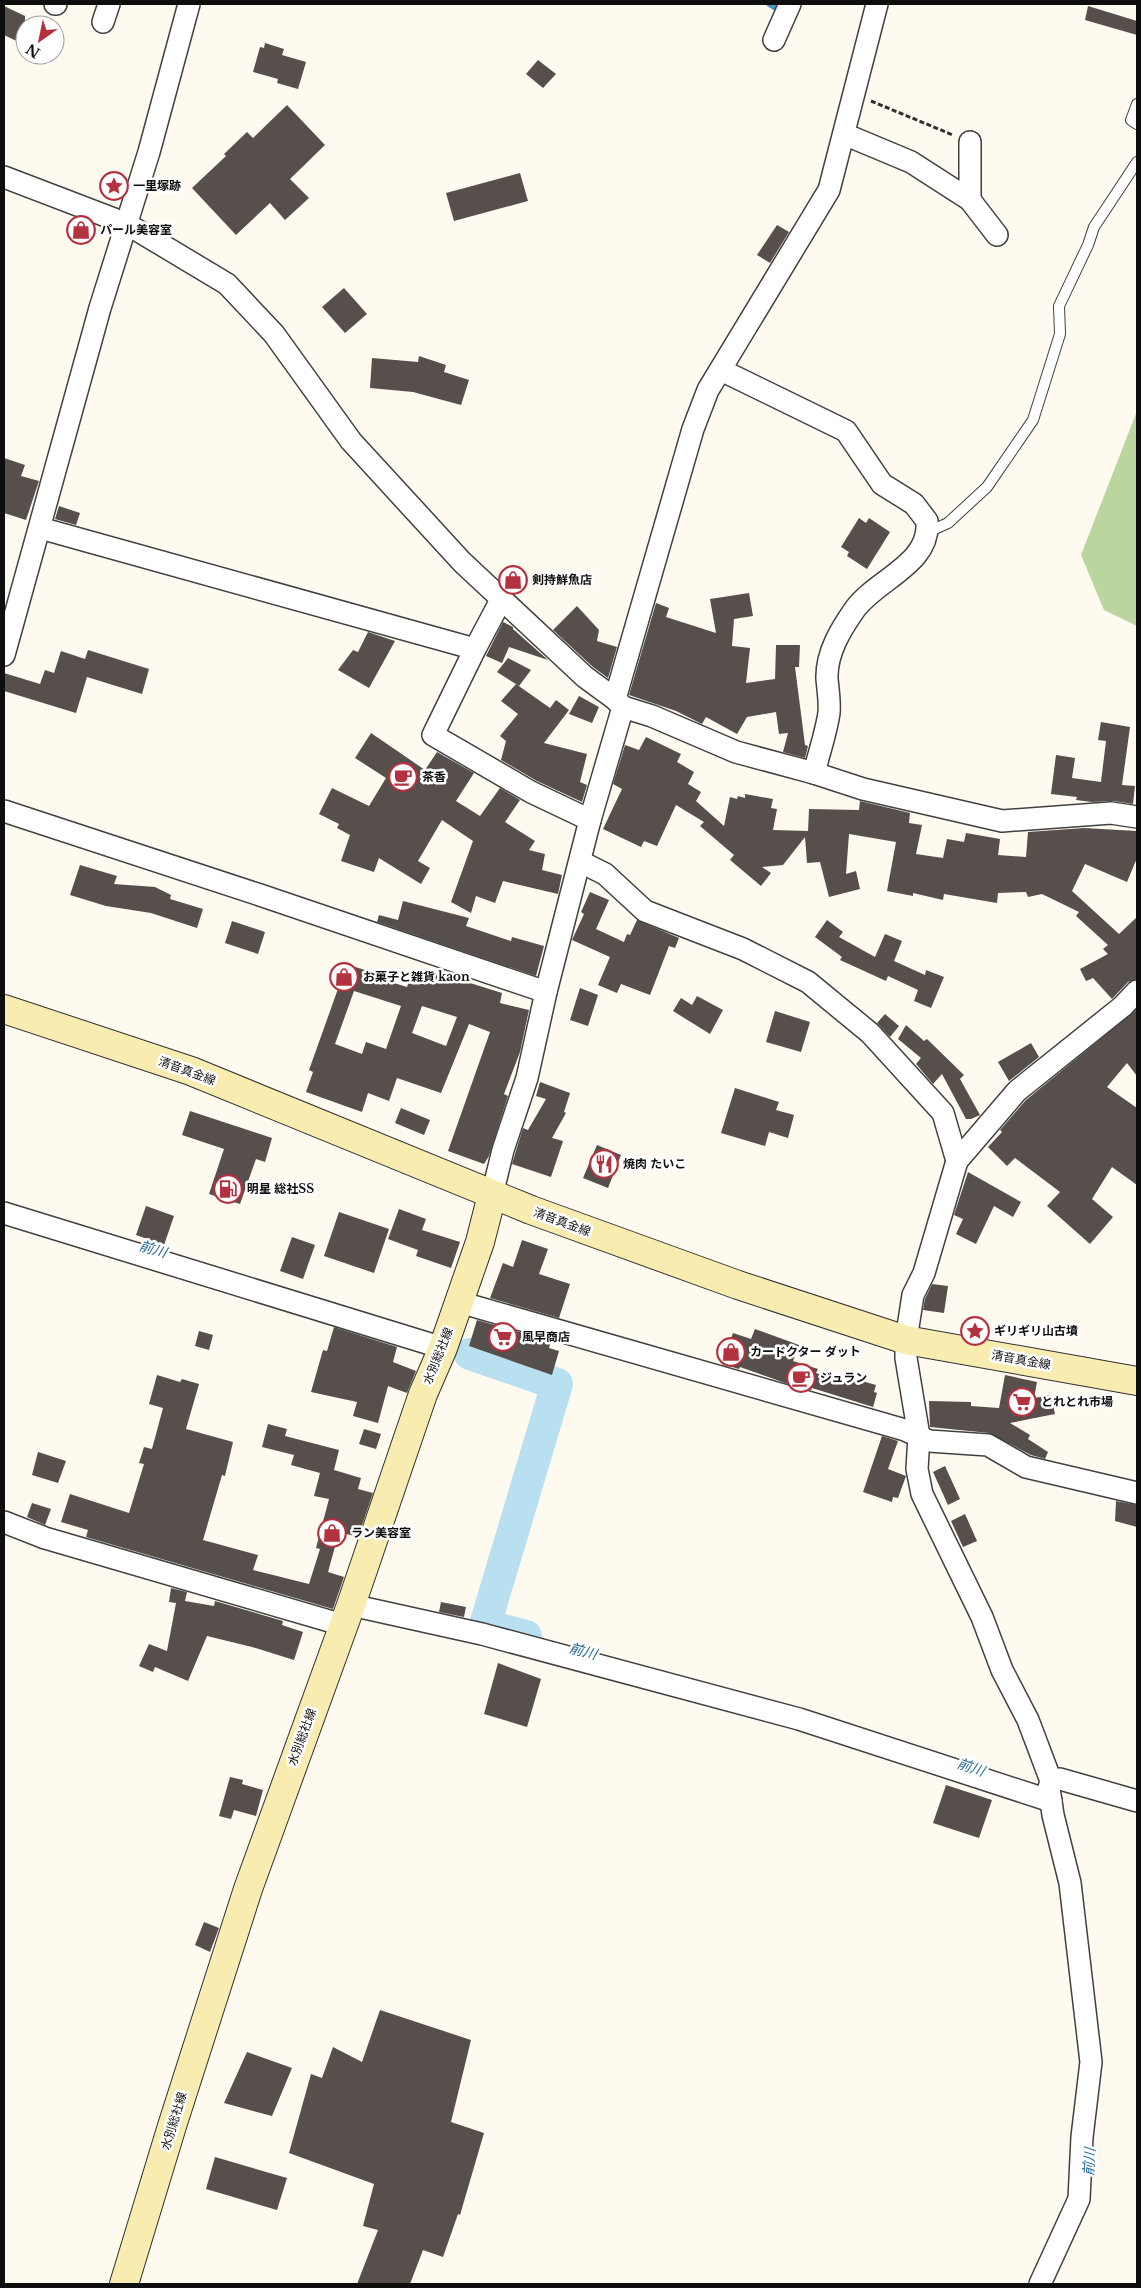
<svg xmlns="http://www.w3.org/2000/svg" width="1141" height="2288" font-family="'Libre Baskerville','Noto Sans JP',serif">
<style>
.forest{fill:#bad59d}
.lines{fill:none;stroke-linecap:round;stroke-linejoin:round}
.stream{stroke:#4599c3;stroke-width:5.5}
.river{stroke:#b9e0f1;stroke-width:32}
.building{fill:#564f4b;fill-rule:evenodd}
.service-casing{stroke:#414141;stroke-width:12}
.minor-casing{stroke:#414141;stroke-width:24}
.secondary-casing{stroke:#303030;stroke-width:30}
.path{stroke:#303030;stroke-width:3;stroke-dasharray:5 2.5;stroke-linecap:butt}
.service{stroke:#fff;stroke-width:10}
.minor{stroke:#fff;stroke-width:21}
.secondary{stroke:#f9ecb0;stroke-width:28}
.labels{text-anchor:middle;stroke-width:5;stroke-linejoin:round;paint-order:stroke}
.poi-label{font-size:12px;font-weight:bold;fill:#0e0e0e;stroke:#fff;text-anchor:start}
.street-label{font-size:12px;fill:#0e0e0e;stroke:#fff}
.water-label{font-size:14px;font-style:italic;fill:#216b96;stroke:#fff}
</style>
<rect width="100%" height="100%" fill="#fefaf0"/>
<!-- forest -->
<path class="forest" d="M1137,411V626L1104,610L1081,555Z"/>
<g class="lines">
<!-- stream -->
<path class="stream" d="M769,4L780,11"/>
<!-- river -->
<path class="river" d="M470,1354L557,1384L485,1625L526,1636"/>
</g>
<!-- building -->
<g class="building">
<path d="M4,6L25,16V45L4,35Z"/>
<path d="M1088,6L1137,21V35L1085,20Z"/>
<path d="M265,43L284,49L282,55L306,62L298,89L277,83L278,79L253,72L260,47L264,48Z"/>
<path d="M538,60L556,74L543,88L526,74Z"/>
<path d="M287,105L325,145L290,179L309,198L285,220L270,203L236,235L192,188L226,156L224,154L247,132L253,138Z"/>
<path d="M520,173L528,201L454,221L446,193Z"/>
<path d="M777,225L789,232L770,263L757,255Z"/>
<path d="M344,288L367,314L345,333L322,307Z"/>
<path d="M419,356L446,365L444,372L469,380L461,405L413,392L370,388L372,358L418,362Z"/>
<path d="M4,458L25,465L21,476L39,481L26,520L4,513Z"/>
<path d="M59,506L80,513L76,525L55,519Z"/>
<path d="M859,518L866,523L869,518L890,532L867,569L847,556L849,552L841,547Z"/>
<path d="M749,593L753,616L734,619L732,646L750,648L746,683L775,679L776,645H800L799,667H795L805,745L808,746L805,758L783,752L788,733L779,734L776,712L747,717L737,734L706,717L702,724L676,711L629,695L656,603L669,608L666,617L716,633L710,599Z"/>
<path d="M577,606L599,630L597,641L617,647L608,678L593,667L553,630Z"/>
<path d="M503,622L513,627V629L548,660L509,647L502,663L486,656Z"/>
<path d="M368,632L395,641L369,688L338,670L353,650L358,652Z"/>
<path d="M88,650L149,669L142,694L87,677L76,713L4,691V673L40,684L45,670L54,673L61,651L85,659Z"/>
<path d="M508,658L531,670L519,686L497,672Z"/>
<path d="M516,684L550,708L556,700L569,710L544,743L587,754L580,782L587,785L582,802L537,781L501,760L506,741L500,736L518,714L501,701Z"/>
<path d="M579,696L599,707L592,723L569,714Z"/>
<path d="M1101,722L1130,727L1122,785L1135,786L1133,804L1113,801L1092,802L1076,800L1077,797L1051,794L1056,755L1075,758L1072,778L1101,782L1106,741L1098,740Z"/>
<path d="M371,733L425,770L437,752L474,773L456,801L480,816L500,788L520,800L505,822L535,841L529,850L545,854L542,870L562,875L558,894L503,881L495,903L476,896L471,913L451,902L473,841L442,820L418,861L430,868L421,884L379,858L374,872L341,861L350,835L337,828L339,824L319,814L332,788L369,806L386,778L355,758Z"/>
<path d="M646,737L681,754L677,762L694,772L688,784L701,792L696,801L724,826L730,797L737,799L738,796L745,798V794L773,799L771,808L777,809L773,830L808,831L809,809L859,810L860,801L910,813L909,823L922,825L916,854L943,858L947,839L964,842L966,833L1000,839L998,855L1026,857L1028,832L1084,828L1137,831V858L1127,882L1085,864L1072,891L1119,934L1137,917V979L1128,982L1112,999L1093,978L1086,981L1080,969L1108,954L1103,949L1108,945L1076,916L1079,912L1042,894L1028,897L1026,892L998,893L997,903L944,894L943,900L913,893V896L887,891L896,842L849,834L846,874L856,871L860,889L829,897L820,862L807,863L805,837L783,865L762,867L771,873L761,886L730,860L734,855L700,826L704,822L676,805L657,846L644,841L641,847L603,829L622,789L613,784L625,745L639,750Z"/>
<path d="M80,865L117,876L114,884L155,887L171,895L170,899L203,909L197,928L151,913L106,906L70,895Z"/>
<path d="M590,892L609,900L596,929L624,942L627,934L630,935L637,920L679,938L675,948L669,946L650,995L621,984L617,993L598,985L610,957L572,940L584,914L581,912Z"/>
<path d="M403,901L469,918L466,926L511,941L512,937L544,946L536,976L377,922L379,915L398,920Z"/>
<path d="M827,920L843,932L839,937L875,957L885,934L902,941L894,961L925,975L926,970L944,977L931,1008L914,1001L918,990L888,976L886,981L840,960L842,957L815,937Z"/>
<path d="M232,921L265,932L258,954L225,943Z"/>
<path d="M345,964L372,972L371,976L407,987L412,972L433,978L435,972L502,993L500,1003L529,1010L520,1052L504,1094L508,1096L489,1156L484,1164L448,1151L490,1032L469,1024L441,1093L397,1078L389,1101L368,1093L362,1112L306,1092L313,1072L309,1070L339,986ZM354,991L401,1006L386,1049L366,1042L362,1054L335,1044ZM422,1006L457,1017L446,1046L412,1033Z"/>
<path d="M580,988L598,995L588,1026L570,1020Z"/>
<path d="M697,996L723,1010L710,1034L673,1011L681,998L692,1005Z"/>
<path d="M1137,1009V1076L1127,1063L1107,1087L1137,1108V1185L1112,1167L1092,1199L1113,1217L1090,1244L1047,1206L1060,1192L1015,1158L1007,1166L988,1147L1002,1132L1000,1130L1026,1100Z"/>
<path d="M775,1011L810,1022L801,1052L766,1042Z"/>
<path d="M885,1014L899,1026L890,1037L877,1023Z"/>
<path d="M906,1025L924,1041L927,1039L964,1075L960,1079L980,1115L971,1119H966L942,1074L933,1084L916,1064L921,1058L898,1039Z"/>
<path d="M1031,1043L1039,1057L1009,1081L998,1062Z"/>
<path d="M540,1082L570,1093L564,1112L566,1113L552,1138L563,1141L551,1177L512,1164L523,1128L528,1130L546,1099L536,1096Z"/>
<path d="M735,1088L779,1102L776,1110L794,1115L788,1138L769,1132L765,1146L721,1133Z"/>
<path d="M401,1108L430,1120L424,1135L395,1123Z"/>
<path d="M190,1111L272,1138L265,1162L256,1159L240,1204L209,1194L224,1149L182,1135Z"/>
<path d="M597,1145L621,1155L608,1188L583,1178Z"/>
<path d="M968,1172L1021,1202L1013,1217L994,1206L976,1244L956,1234L963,1219L954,1215Z"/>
<path d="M146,1206L174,1216L164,1245L136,1235Z"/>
<path d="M399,1209L426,1219L422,1230L460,1242L451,1268L416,1256L418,1250L388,1239Z"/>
<path d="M339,1212L389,1229L374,1273L324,1256Z"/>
<path d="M292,1237L315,1245L303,1279L280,1271Z"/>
<path d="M522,1240L548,1249L539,1274L570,1284L559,1318L490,1298L503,1263L513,1267Z"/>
<path d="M932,1284L948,1286L944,1313L923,1310L925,1299Z"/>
<path d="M477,1320L551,1341L549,1348L559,1351L552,1375L469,1346Z"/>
<path d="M334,1327L397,1347L393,1362L416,1371L407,1393L388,1386L378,1423L353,1416L357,1402L311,1392L323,1350L327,1351Z"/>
<path d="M755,1329L799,1345L793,1361L818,1369L816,1373L846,1383L848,1377L876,1385L874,1392L877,1393L873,1407L812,1388L811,1390L785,1383L740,1367L739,1369L722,1364L733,1333L751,1339Z"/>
<path d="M199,1331L213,1335L209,1350L195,1346Z"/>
<path d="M157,1375L180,1382L182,1379L199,1384L186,1429L233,1442L225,1476L222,1475L203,1540L258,1555L253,1570L309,1584L320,1549L316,1548L329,1499L314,1496L320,1473L291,1465L294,1455L262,1447L268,1424L287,1429L285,1436L339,1450L334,1470L361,1478L358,1489L373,1493L358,1537L339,1532L328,1572L344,1577L333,1609L86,1537L88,1530L61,1522L70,1494L129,1513L144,1464L139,1463L144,1447L152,1449L163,1408L149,1404Z"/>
<path d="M1005,1375L1037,1382L1034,1398L1051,1395L1055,1414L1010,1423L1030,1435L1028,1439L1048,1452L1045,1459L1031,1455L989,1433L930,1427L929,1401L971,1402V1406L999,1408Z"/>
<path d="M364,1429L381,1434L376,1449L359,1444Z"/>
<path d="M882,1436L898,1441L888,1469L906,1476L898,1498L893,1497L892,1502L863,1492Z"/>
<path d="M38,1452L66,1461L58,1483L32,1475Z"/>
<path d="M945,1466L960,1499L948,1505L933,1472Z"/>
<path d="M1116,1501L1137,1505V1527L1115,1521Z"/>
<path d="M32,1503L51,1509L45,1525L27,1517Z"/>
<path d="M965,1514L977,1541L963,1547L951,1521Z"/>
<path d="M171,1588L187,1592L185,1601L214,1606L215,1601L283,1621L282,1625L303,1632L294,1660L252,1647L207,1636L188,1681L155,1667L153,1672L139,1666L149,1644L167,1651L176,1603L169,1602Z"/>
<path d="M441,1602L466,1607L464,1617L439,1612Z"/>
<path d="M498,1663L541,1679L527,1727L484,1714Z"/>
<path d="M230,1777L243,1780L242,1784L263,1790L256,1816L234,1810L231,1819L219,1816Z"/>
<path d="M946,1785L992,1800L979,1838L933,1823Z"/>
<path d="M204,1922L219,1928L210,1952L195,1945Z"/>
<path d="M380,2010L471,2040L451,2122L484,2133L460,2215L458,2214L443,2257L423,2250L410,2284H357L378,2230L363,2226L374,2184L289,2153L311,2074L322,2078L333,2047L362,2062Z"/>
<path d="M247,2052L292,2068L272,2116L224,2103Z"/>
<path d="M215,2157L287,2178L277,2210L206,2189Z"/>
</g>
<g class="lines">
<defs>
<g id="service">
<path d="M1137,104L1131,120L1137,124"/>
<path d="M928,532L948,523L987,487L1033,420L1060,334L1059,306L1088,245L1094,227L1137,162"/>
</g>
<g id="minor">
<path d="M55,4H56"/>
<path d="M103,22L109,4"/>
<path d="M774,40L790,4"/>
<path d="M844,134L911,162L970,200L997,235"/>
<path d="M970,142V200"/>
<path d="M4,177L127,224L227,284L274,334L351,441L462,562L585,677L615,699L623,707"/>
<path d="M721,370L846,431L882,484L914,504L927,521C931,564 877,579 855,609C841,629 826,653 827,679C828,690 830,702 829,713C826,733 819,753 814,773"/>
<path d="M40,528L475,649L501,600"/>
<path d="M475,649L433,735L531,792L590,820"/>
<path d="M4,655L100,308L149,152L189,4"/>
<path d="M615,699L693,429L708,390L829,190L877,4"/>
<path d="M4,811L260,895L546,992"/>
<path d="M581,862L605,874L645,911L743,949L808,982L870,1033L943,1113L957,1161"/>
<path d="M492,1195L503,1150L527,1078L546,992L590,820L623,707L652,716L736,752L814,773L863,789L1002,821L1111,813L1137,817"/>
<path d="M4,1213L443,1348"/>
<path d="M459,1302L905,1430L929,1441L988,1445L1026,1467L1137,1493"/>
<path d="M4,1522L45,1538L343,1625"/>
<path d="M351,1605L482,1634L799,1719L1051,1801"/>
<path d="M1051,1781L1060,1779L1137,1801"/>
<path d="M1040,2284L1079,2199L1082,2137L1091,2062L1070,1883L1053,1815L1049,1788L1051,1781L1028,1720L1002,1670L982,1617L922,1494L917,1469L919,1436L906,1358V1340L913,1295L924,1273L957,1161L1017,1091L1123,1006L1137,991"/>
</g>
<g id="secondary">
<path d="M4,1009L191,1071L531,1210L738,1285L906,1340L1137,1381"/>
<path d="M124,2284L172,2126L248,1889L351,1605L423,1394L443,1348L480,1242L492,1195"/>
</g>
</defs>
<!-- service casing -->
<use href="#service" class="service-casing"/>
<!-- minor casing -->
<use href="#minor" class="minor-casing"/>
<!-- secondary casing -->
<use href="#secondary" class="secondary-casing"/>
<!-- path -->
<path class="path" d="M871,101L953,135"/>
<!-- service -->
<use href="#service" class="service"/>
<!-- minor -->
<use href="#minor" class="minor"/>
<!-- secondary -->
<use href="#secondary" class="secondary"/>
</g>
<!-- icons -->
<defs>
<symbol id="sight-ring" viewBox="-11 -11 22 22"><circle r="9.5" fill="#fff" stroke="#b4313f" stroke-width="1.5"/><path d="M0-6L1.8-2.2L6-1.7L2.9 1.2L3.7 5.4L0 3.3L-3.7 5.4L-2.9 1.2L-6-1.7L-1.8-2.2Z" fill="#b4313f"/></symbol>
<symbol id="shop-ring" viewBox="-11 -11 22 22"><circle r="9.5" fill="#fff" stroke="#b4313f" stroke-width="1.5"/><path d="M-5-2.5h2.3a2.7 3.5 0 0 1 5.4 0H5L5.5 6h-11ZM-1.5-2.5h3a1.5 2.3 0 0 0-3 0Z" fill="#b4313f"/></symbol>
<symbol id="cafe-ring" viewBox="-11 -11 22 22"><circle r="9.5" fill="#fff" stroke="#b4313f" stroke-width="1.5"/><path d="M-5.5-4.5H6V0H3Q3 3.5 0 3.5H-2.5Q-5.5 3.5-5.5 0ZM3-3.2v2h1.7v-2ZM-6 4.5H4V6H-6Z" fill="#b4313f"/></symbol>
<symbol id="restaurant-ring" viewBox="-11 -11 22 22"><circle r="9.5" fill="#fff" stroke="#b4313f" stroke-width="1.5"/><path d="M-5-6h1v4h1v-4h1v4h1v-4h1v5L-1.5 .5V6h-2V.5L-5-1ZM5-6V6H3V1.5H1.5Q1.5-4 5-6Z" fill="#b4313f"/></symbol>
<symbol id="fuel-ring" viewBox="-11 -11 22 22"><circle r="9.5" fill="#fff" stroke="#b4313f" stroke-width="1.5"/><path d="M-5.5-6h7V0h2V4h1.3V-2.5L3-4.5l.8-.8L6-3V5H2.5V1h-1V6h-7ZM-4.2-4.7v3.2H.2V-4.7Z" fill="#b4313f"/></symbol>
<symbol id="supermarket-ring" viewBox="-11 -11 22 22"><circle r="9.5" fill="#fff" stroke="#b4313f" stroke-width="1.5"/><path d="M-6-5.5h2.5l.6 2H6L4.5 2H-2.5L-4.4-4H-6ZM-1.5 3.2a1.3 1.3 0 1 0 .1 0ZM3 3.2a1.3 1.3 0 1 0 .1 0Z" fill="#b4313f"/></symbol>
</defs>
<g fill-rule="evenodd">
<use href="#sight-ring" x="98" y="170" width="32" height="32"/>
<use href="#shop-ring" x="65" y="214" width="32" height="32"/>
<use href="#shop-ring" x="497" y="564" width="32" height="32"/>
<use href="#cafe-ring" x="387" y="761" width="32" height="32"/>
<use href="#shop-ring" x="328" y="961" width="32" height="32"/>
<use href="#restaurant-ring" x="588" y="1148" width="32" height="32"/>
<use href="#fuel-ring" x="212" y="1173" width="32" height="32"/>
<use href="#sight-ring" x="959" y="1315" width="32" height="32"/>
<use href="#supermarket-ring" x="487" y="1321" width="32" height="32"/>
<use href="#shop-ring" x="715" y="1336" width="32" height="32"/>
<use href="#cafe-ring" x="785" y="1362" width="32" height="32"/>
<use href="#supermarket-ring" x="1006" y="1386" width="32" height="32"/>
<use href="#shop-ring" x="316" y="1517" width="32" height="32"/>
</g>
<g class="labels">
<!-- poi labels -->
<g class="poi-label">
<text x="133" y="190">一里塚跡</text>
<text x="100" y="234">パール美容室</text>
<text x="532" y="584">剣持鮮魚店</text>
<text x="422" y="781">茶香</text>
<text x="363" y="981">お菓子と雑貨 kaon</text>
<text x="623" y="1168">焼肉 たいこ</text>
<text x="247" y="1193">明星 総社SS</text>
<text x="994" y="1335">ギリギリ山古墳</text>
<text x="522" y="1341">風早商店</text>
<text x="750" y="1356">カードクター ダット</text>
<text x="820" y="1382">ジュラン</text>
<text x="1041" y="1406">とれとれ市場</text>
<text x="351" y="1537">ラン美容室</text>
</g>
<!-- street labels -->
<g class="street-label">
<text transform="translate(187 1071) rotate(20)" y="4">清音真金線</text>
<text transform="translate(562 1222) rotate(20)" y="4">清音真金線</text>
<text transform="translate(438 1356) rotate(-68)" y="4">水別総社線</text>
<text transform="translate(1021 1360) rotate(10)" y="4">清音真金線</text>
<text transform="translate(302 1737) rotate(-70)" y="4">水別総社線</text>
<text transform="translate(174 2121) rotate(-73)" y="4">水別総社線</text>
</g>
<!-- water labels -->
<g class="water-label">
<text transform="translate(153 1249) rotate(17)" y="5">前川</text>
<text transform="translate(583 1651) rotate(15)" y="5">前川</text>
<text transform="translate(971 1767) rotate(19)" y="5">前川</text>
<text transform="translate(1089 2162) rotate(-86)" y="5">前川</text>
</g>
</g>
<!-- border -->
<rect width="1141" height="2288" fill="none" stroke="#0e0e0e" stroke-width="10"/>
<!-- north arrow -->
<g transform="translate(40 40) rotate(213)"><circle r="24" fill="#ffffff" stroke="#9f9f9f"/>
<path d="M0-4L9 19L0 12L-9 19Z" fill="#b4313f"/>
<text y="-8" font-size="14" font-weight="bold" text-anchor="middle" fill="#0e0e0e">N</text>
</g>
</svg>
